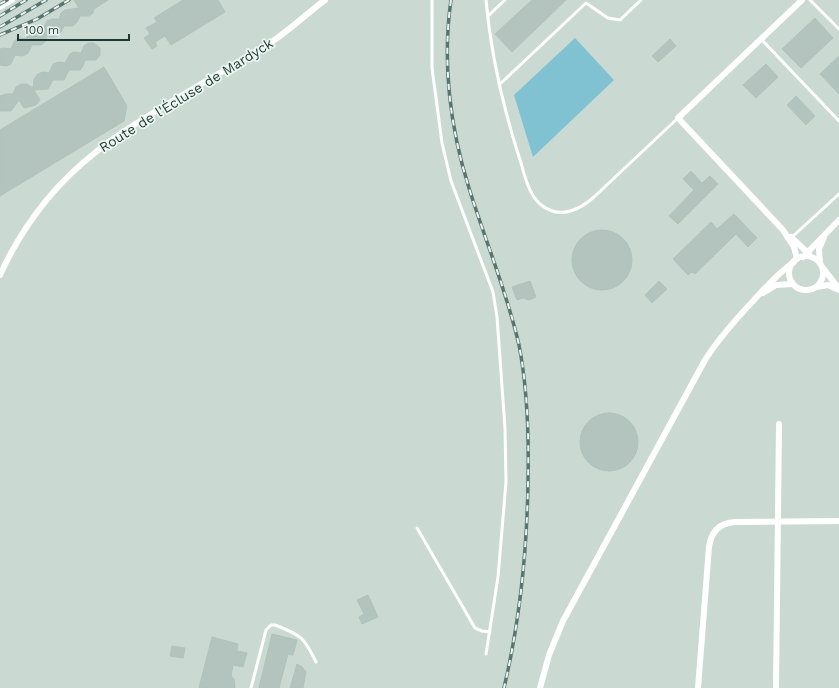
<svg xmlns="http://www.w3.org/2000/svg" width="839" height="688" font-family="'Work Sans',sans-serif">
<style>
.built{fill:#cbd9d3}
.water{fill:#81c2d2}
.building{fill:#b2c4bd;stroke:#afc3bc}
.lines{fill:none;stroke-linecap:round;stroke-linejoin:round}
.lane{stroke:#fff;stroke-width:3}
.street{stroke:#fff;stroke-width:6}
.rail-casing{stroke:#58756f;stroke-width:3.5}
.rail{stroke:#edf6f2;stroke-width:2;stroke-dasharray:6;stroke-linecap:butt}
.labels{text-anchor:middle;stroke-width:3.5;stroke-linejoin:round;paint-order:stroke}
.street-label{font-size:14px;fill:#1e3933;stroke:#edf6f2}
</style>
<rect width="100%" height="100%" fill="#ddeae4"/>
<!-- built -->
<rect class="built" x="0" y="0" width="839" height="688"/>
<!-- water -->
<path class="water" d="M575,38L614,80L533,157L514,95Z"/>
<!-- building -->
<g class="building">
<path d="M74,0H108L94,9L93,13L89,16H80L77,22L73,26H64L61,32L57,36L52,37L47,36L45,42L41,45H32L28,53L25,55L22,56L15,55L11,64L6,66L0,65V49L4,48L11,49L15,40L20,38L26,39L29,33L32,30L38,28L43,29L47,21L52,19H59L61,13L65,10L79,8Z"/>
<path d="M183,0H218L225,12L171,45L165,36L155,42L157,46L152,49L144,38L150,34L146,28L157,22L154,18Z"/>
<path d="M532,0H566L512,52L495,34Z"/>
<path d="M815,18L833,38L801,68L782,49Z"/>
<path d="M670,39L676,46L658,62L652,56Z"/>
<path d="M88,43H94L100,48V55L96,60H85L83,66L80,70H69L64,80H53L48,89L34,90L40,100L36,105L24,108L19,100L11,111H0V96L6,94H13L16,87L21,84H27L33,88L34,79L38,74L43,72L49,73L53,64L59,62L65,63L70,54L74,52L81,53L84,46Z"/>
<path d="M839,56V94L820,74Z"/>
<path d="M766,64L778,77L756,98L743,85Z"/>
<path d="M104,67L127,106L124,121L0,196V130Z"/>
<path d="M796,96L815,116L806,125L787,105Z"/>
<path d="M691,171L702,183L710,176L718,184L678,224L669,216L694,190L683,179Z"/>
<path d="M734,214L757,238L748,247L736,234L695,274L692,272L688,275L673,259L711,222L717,229Z"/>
<circle cx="602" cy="260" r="30"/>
<path d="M530,281L536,297L529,300L523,298L517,300L512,287Z"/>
<path d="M659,281L667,289L652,303L645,295Z"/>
<circle cx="609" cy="442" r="29"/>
<path d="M368,595L378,617L362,624L359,617L364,614L357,600Z"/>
<path d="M272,634L297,640L293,655L288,654L279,688H259Z"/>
<path d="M212,637L238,644L237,651L247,653L243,667L233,665L231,676L234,679L235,688H199Z"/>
<path d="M172,646L185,648L183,658L170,656Z"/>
<path d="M297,664L302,667L306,672L303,688H290Z"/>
</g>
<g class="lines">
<!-- lane -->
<g class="lane">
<path d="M432,0V68L442,143L451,181L493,292L497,317L505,428L506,482L498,577L486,654"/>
<path d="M486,0C491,55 504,111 521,163C525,177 529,194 540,204C559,220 578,211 594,197L678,118"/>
<path d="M810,0L839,29"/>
<path d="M488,16L505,0"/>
<path d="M761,39L839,121"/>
<path d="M500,84L586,3L608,18L620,20L641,0"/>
<path d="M791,238L839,194"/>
<path d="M417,528L475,628L482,631L490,632"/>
<path d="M251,688L266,630L271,625H275C301,635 304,637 316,662"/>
</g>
<!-- street -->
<g class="street">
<path d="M0,7L12,0"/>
<path d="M791,237L809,254"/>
<circle cx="806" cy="273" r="17"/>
<path d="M803,257L839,220"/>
<path d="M797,259L794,247L783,230L678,118L802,0"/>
<path d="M820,263L819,249L824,237"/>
<path d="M823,268L839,289"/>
<path d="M0,275C22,227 55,184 96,152C116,135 139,122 161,108C197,86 234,65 270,43C290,30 306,14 325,0"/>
<path d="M816,287L828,285L839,290"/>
<path d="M763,293L776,285L793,284"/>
<path d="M540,688L549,655L563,621L705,360C719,338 736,319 754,300C767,286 778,273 794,262"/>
<path d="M698,688L709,547C711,532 719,523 735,522L839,521"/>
<path d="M776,688L779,424"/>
</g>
<defs>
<g id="rail">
<path d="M451,0C442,62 450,128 469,188C485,240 507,292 519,345C528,391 529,436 528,482C527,551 520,620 504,688"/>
<path d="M0,4L7,0"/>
<path d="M0,16L26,0"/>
<path d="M0,27L46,0"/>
<path d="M0,35L37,19L69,0"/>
</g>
</defs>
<!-- rail casing -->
<use href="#rail" class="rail-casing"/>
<!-- rail -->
<use href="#rail" class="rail"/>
</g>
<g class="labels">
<!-- street labels -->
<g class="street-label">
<text transform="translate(186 95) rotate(-32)" y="5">Route de l'Écluse de Mardyck</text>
</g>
</g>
<!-- scale -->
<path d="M18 34v6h111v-6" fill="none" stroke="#1e3933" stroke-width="2"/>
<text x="24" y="34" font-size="12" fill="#1e3933" stroke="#edf6f2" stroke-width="3" paint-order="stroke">100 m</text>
</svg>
